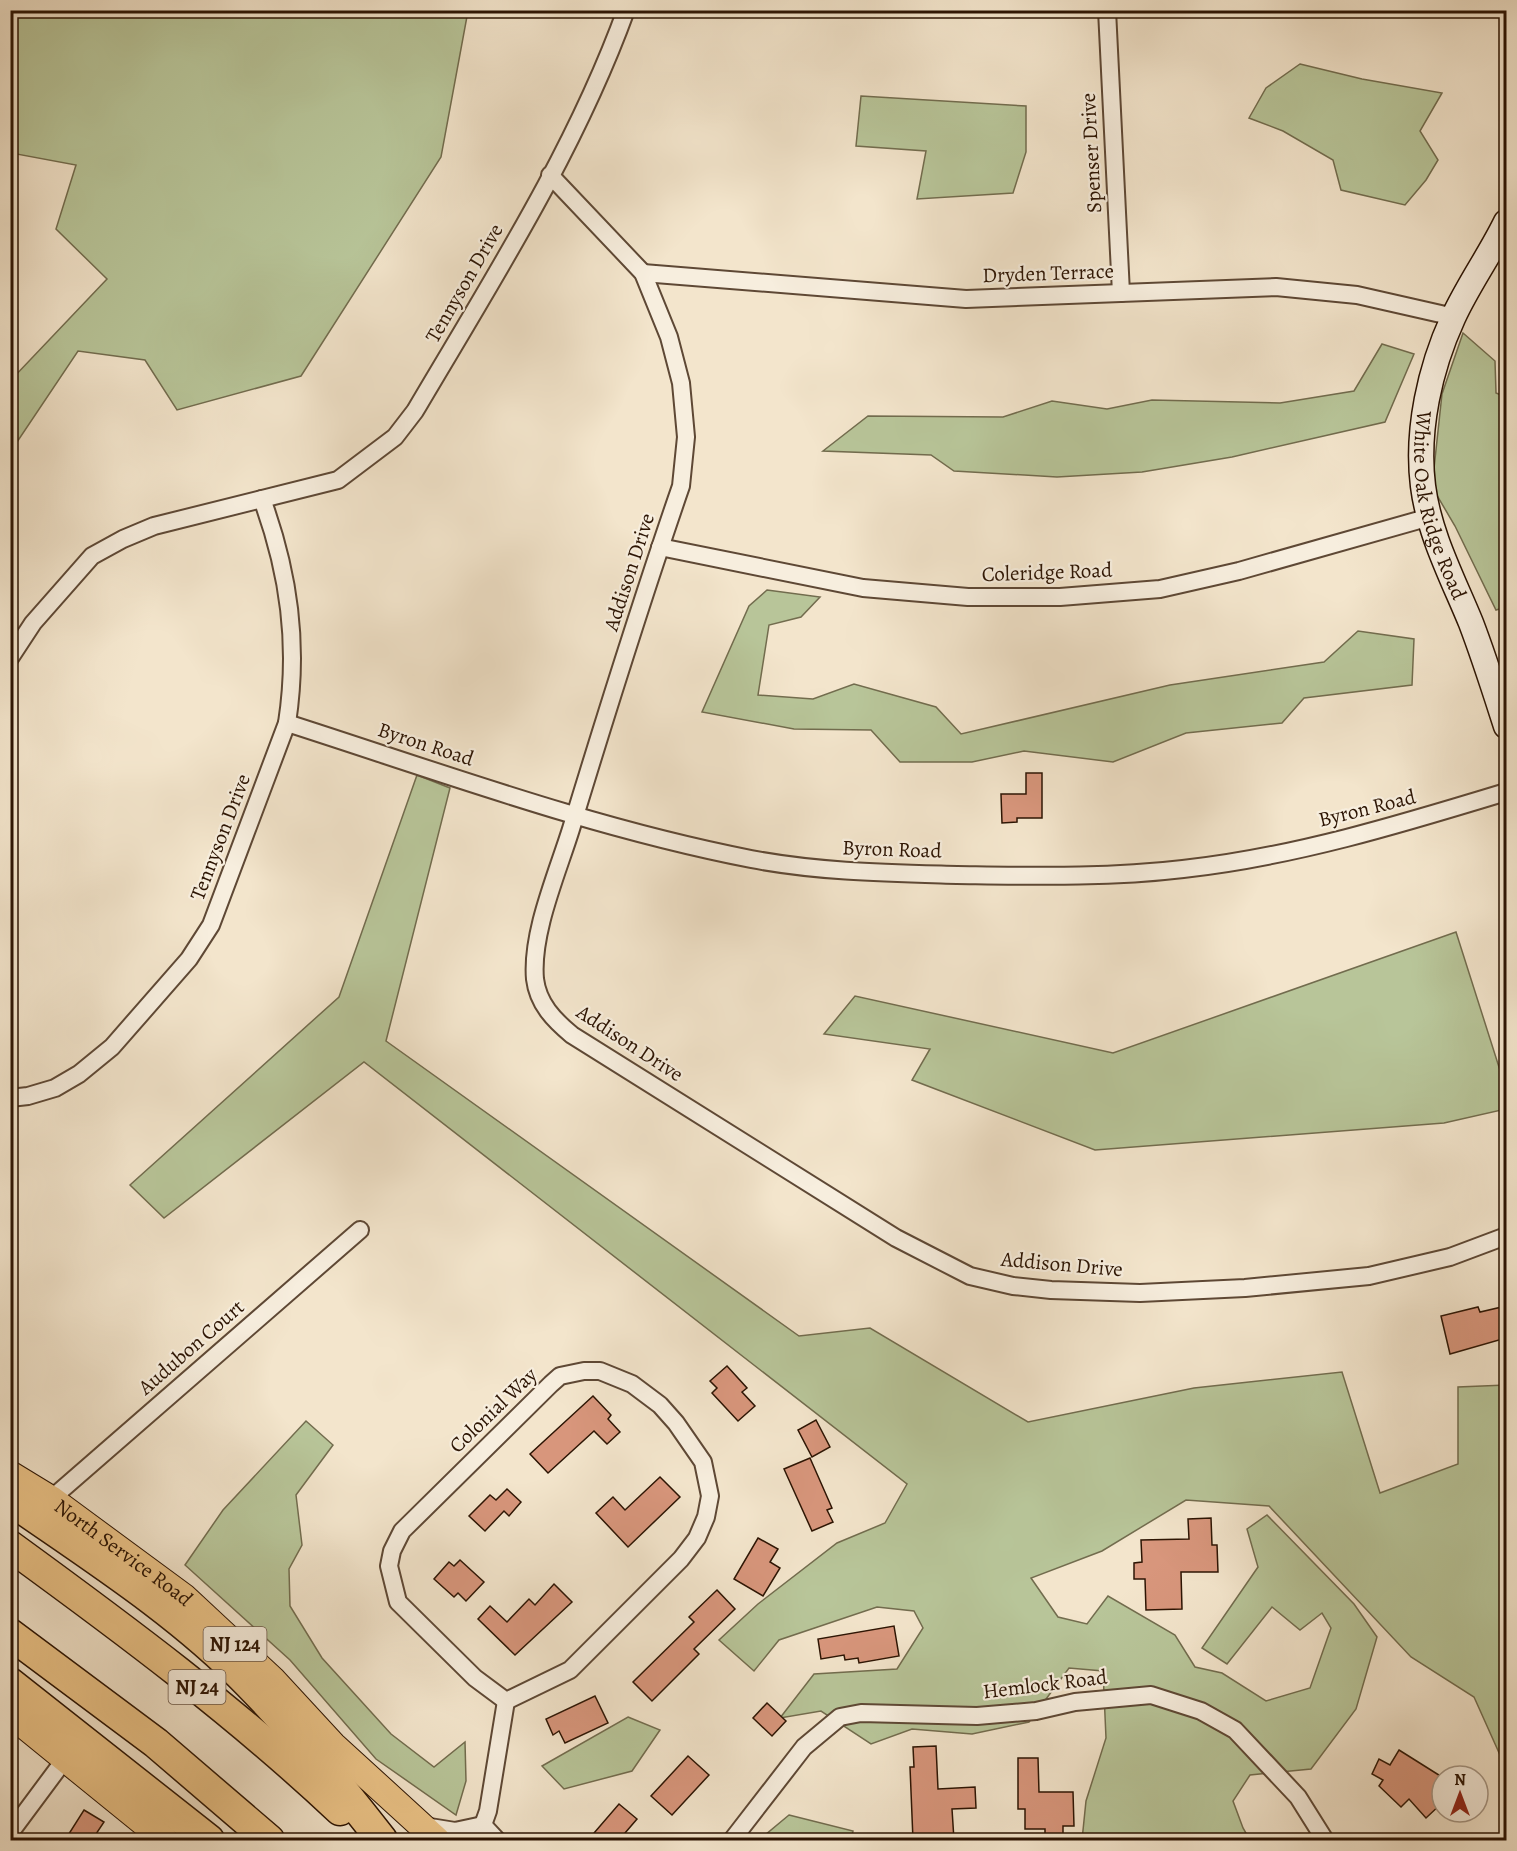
<svg xmlns="http://www.w3.org/2000/svg" width="1517" height="1851" font-family="Alegreya,serif">
<style>
.green{fill:#b8c599;stroke:#726c4e;stroke-width:1.5}
.building{fill:#d8967c;stroke:#2c1403;stroke-width:1.5}
.lines{fill:none;stroke-linecap:round;stroke-linejoin:round}
.street-casing{stroke:#5e4835;stroke-width:20}
.secondary-casing{stroke:#2c1403;stroke-width:27}
.primary-casing{stroke:#2c1403;stroke-width:28}
.highway-casing{stroke:#2c1403;stroke-width:33}
.street{stroke:#f7eede;stroke-width:16}
.secondary{stroke:#f7eede;stroke-width:24}
.primary{stroke:#eac286;stroke-width:26}
.highway{stroke:#eac286;stroke-width:30}
.labels{text-anchor:middle;stroke-width:4.5;stroke-linejoin:round;paint-order:stroke}
.shield{fill:#f7eede;stroke:#695545;stroke-width:1.5}
.shield-label{font-size:20px;font-weight:bold;fill:#2c1403}
.street-label{font-size:21px;fill:#2c1403;stroke:#f7eede}
</style>
<rect width="100%" height="100%" fill="#f3e5cc"/>
<filter id="stains"><feTurbulence type="fractalNoise" baseFrequency=".00333" numOctaves="4"/><feColorMatrix values="0 0 0 0 .2 0 0 0 0 .09 0 0 0 0 .02 0 0 0 .5 -.17"/></filter>
<radialGradient id="worn" r=".72"><stop offset=".6" stop-color="#630" stop-opacity="0"/><stop offset="1" stop-color="#630" stop-opacity=".3"/></radialGradient>
<!-- green -->
<g class="green">
<path d="M11,10L468,11L441,157L301,376L177,410L145,360L78,351L11,451V380L107,279L56,229L76,165L11,153Z"/>
<path d="M1300,64L1362,79L1442,93L1420,131L1438,160L1426,180L1405,205L1341,190L1333,160L1283,131L1249,118L1266,88Z"/>
<path d="M861,96L1026,106V152L1013,193L917,199L926,151L856,146Z"/>
<path d="M1463,333L1495,361L1496,393L1506,397V607L1496,610L1455,526L1432,487L1442,394Z"/>
<path d="M1382,344L1414,354L1385,422L1232,457L1142,472L1057,477L954,471L931,455L823,451L868,416L1003,417L1052,401L1107,409L1152,400L1280,403L1354,391Z"/>
<path d="M767,590L820,597L801,617L769,625L758,695L813,699L854,684L936,707L961,734L1170,685L1324,662L1358,631L1414,639L1412,685L1304,698L1282,723L1186,733L1113,762L1024,751L972,762H900L871,730L794,729L702,712L749,606Z"/>
<path d="M417,775L450,788L386,1041L799,1336L870,1328L1028,1422L1194,1388L1342,1372L1380,1493L1458,1464V1387L1506,1385V1757L1500,1755L1474,1697L1411,1657L1269,1506L1186,1500L1102,1551L1031,1578L1058,1617L1087,1624L1108,1596L1175,1635L1195,1667L1222,1673L1266,1701L1310,1688L1331,1628L1322,1613L1300,1630L1272,1607L1227,1664L1202,1648L1258,1567L1247,1529L1267,1515L1354,1604L1377,1637L1356,1709L1311,1769L1250,1775L1233,1801L1243,1828L1250,1840H1082L1086,1801L1106,1738L1103,1671L1069,1668L1029,1722L972,1734L912,1729L871,1744L821,1711L780,1718L814,1674L897,1669L923,1628L914,1611L877,1607L779,1640L754,1671L719,1640L758,1604L837,1543L885,1523L907,1484L364,1062L164,1218L130,1185L339,997Z"/>
<path d="M1456,932L1506,1089V1109L1444,1123L1095,1150L912,1080L930,1049L824,1034L855,996L1113,1053Z"/>
<path d="M306,1421L333,1445L296,1495L302,1545L289,1569L290,1606L322,1658L391,1734L434,1767L465,1742L466,1781L456,1815L376,1759L290,1660L185,1565L223,1510Z"/>
<path d="M628,1717L660,1730L632,1771L564,1789L542,1766Z"/>
<path d="M789,1815L853,1831L851,1840H759Z"/>
</g>
<!-- building -->
<g class="building">
<path d="M1026,773H1042V818H1017V822L1002,823L1001,794H1026Z"/>
<path d="M1506,1306V1338L1450,1354L1441,1316L1478,1307L1480,1312Z"/>
<path d="M727,1366L747,1388L742,1392L755,1406L738,1421L712,1393L717,1388L710,1381Z"/>
<path d="M593,1396L611,1415L608,1419L620,1432L607,1444L594,1431L548,1473L530,1454Z"/>
<path d="M816,1420L830,1447L812,1457L798,1430Z"/>
<path d="M810,1458L832,1508L827,1510L833,1522L812,1531L784,1469Z"/>
<path d="M660,1477L680,1497L628,1547L596,1513L613,1497L625,1510Z"/>
<path d="M507,1489L521,1502L509,1516L504,1511L485,1531L469,1516L490,1495L496,1500Z"/>
<path d="M1211,1518L1212,1545H1217L1218,1572H1181L1182,1609L1146,1610L1145,1579H1134V1563L1142,1562L1141,1540L1189,1539L1188,1519Z"/>
<path d="M758,1538L778,1549L770,1562L780,1568L763,1596L734,1579Z"/>
<path d="M460,1560L484,1582L466,1601L458,1593L454,1597L434,1579L449,1562L454,1566Z"/>
<path d="M554,1584L572,1602L515,1655L478,1619L490,1606L507,1622L529,1599L535,1605Z"/>
<path d="M717,1590L735,1609L694,1649L699,1654L652,1701L633,1682L694,1622L689,1617Z"/>
<path d="M894,1626L899,1656L859,1663L858,1658L845,1660L844,1655L821,1659L818,1639Z"/>
<path d="M595,1696L608,1723L565,1743L559,1731L553,1735L546,1719Z"/>
<path d="M767,1703L786,1721L772,1736L753,1718Z"/>
<path d="M936,1746L938,1789L975,1787L976,1808L952,1809L954,1840H913L910,1767H914L913,1747Z"/>
<path d="M1399,1750L1442,1777V1803L1426,1818L1409,1799L1401,1807L1379,1786L1383,1780L1372,1774L1379,1759L1390,1765Z"/>
<path d="M688,1756L709,1775L672,1815L651,1796Z"/>
<path d="M1018,1758H1038L1039,1792H1073L1074,1826H1063V1834H1045V1829H1025V1809H1018Z"/>
<path d="M619,1804L637,1819L619,1840H588Z"/>
<path d="M84,1810L104,1822L92,1840H65Z"/>
</g>
<g class="lines">
<defs>
<g id="street">
<path d="M1107,10L1121,293"/>
<path d="M1505,10L1506,11"/>
<path d="M550,175L643,273L669,337L681,383L686,437L681,486C642,599 606,714 571,829C557,874 531,933 535,979C538,1004 554,1020 572,1035L896,1238L970,1276L1013,1286L1051,1290L1140,1293L1245,1288L1369,1276L1450,1257L1506,1236"/>
<path d="M643,273L966,299L1276,287L1357,295L1454,317"/>
<path d="M660,547L863,588L968,597H1060L1160,589L1239,571L1430,517"/>
<path d="M10,658L33,623L92,556L123,539L154,526L338,480L395,437L415,411C491,282 575,151 626,10"/>
<path d="M287,723C440,772 592,828 751,859C819,872 888,873 957,875C1032,876 1108,878 1183,869C1293,857 1401,824 1506,792"/>
<path d="M10,1098L28,1096L55,1088L79,1074L112,1047L189,959L211,925L287,723C299,645 289,573 262,499"/>
<path d="M584,1371H600L632,1384L660,1405L676,1423L703,1462L710,1496L706,1517L697,1538L681,1559L570,1670L506,1701L475,1678L398,1602L389,1566L392,1551L402,1531L551,1384L560,1376Z"/>
<path d="M51,1499L360,1230"/>
<path d="M483,1825L488,1811L506,1701"/>
<path d="M483,1825L497,1840"/>
<path d="M424,1826L455,1831L483,1825"/>
<path d="M10,1833L65,1759"/>
<path d="M732,1840L804,1747L840,1717L861,1713L977,1716L1036,1711L1075,1702L1151,1695L1201,1711L1235,1730L1298,1797L1325,1840"/>
</g>
<g id="secondary">
<path id="s1" d="M1506,222C1490,255 1468,285 1453,318C1430,368 1416,430 1423,486C1429,534 1453,579 1471,623C1484,657 1495,692 1506,726"/>
</g>
<g id="primary">
<path id="s2" d="M10,1474L51,1499L184,1597L273,1680L333,1745L437,1840"/>
<path d="M10,1714L165,1840"/>
</g>
<g id="highway">
<path d="M10,1500C92,1557 179,1612 249,1684C297,1733 340,1786 382,1840"/>
<path d="M10,1546C124,1629 237,1713 340,1810"/>
<path d="M10,1634L156,1743L269,1840"/>
<path d="M10,1683L209,1840"/>
</g>
</defs>
<!-- street casing -->
<use href="#street" class="street-casing"/>
<!-- secondary casing -->
<use href="#secondary" class="secondary-casing"/>
<!-- primary casing -->
<use href="#primary" class="primary-casing"/>
<!-- highway casing -->
<use href="#highway" class="highway-casing"/>
<!-- street -->
<use href="#street" class="street"/>
<!-- secondary -->
<use href="#secondary" class="secondary"/>
<!-- primary -->
<use href="#primary" class="primary"/>
<!-- highway -->
<use href="#highway" class="highway"/>
</g>
<g class="labels">
<!-- shield labels -->
<g class="shield">
<rect x="203.5" y="1627" width="63" height="34" rx="4.5"/>
<rect x="168.5" y="1670" width="57" height="34" rx="4.5"/>
</g>
<g class="shield-label">
<text x="235" y="1651">NJ 124</text>
<text x="197" y="1694">NJ 24</text>
</g>
<!-- street labels -->
<g class="street-label">
<text transform="translate(1091 153) rotate(-93)" y="7">Spenser Drive</text>
<text transform="translate(1048 273) rotate(-2)" y="7">Dryden Terrace</text>
<text transform="translate(464 283) rotate(-60)" y="7">Tennyson Drive</text>
<text dy="7" stroke="none"><textPath href="#s1" startOffset="304">White Oak Ridge Road</textPath></text>
<text transform="translate(629 572) rotate(-72)" y="7">Addison Drive</text>
<text transform="translate(1047 572) rotate(-2)" y="7">Coleridge Road</text>
<text transform="translate(426 744) rotate(18)" y="7">Byron Road</text>
<text transform="translate(1367 808) rotate(-14)" y="7">Byron Road</text>
<text transform="translate(220 837) rotate(-69)" y="7">Tennyson Drive</text>
<text transform="translate(892 849) rotate(2)" y="7">Byron Road</text>
<text transform="translate(630 1043) rotate(33)" y="7">Addison Drive</text>
<text transform="translate(1062 1264) rotate(5)" y="7">Addison Drive</text>
<text transform="translate(191 1347) rotate(-41)" y="7">Audubon Court</text>
<text transform="translate(493 1410) rotate(-44)" y="7">Colonial Way</text>
<text dy="7" stroke="none"><textPath href="#s2" startOffset="138">North Service Road</textPath></text>
<text transform="translate(1045 1684) rotate(-7)" y="7">Hemlock Road</text>
</g>
</g>
<!-- margin -->
<rect width="1517" height="1851" fill="none" stroke="#f3e5cc" stroke-width="36"/>
<rect x="12" y="12" width="1493" height="1827" fill="none" stroke="#2c1403" stroke-width="3"/>
<rect x="18" y="18" width="1481" height="1815" fill="none" stroke="#2c1403" stroke-width="1.5"/>
<!-- north arrow -->
<g transform="translate(1460 1794)"><circle r="28" fill="#f7eede" stroke="#a69786" stroke-width="1.5"/>
<path d="M0-4.5L10 22L0 15L-10 22Z" fill="#8f2418"/>
<text y="-9" font-size="16" font-weight="bold" text-anchor="middle" fill="#2c1403">N</text>
</g>
<rect width="100%" height="100%" filter="url(#stains)"/>
<rect width="100%" height="100%" fill="url(#worn)"/>
</svg>
